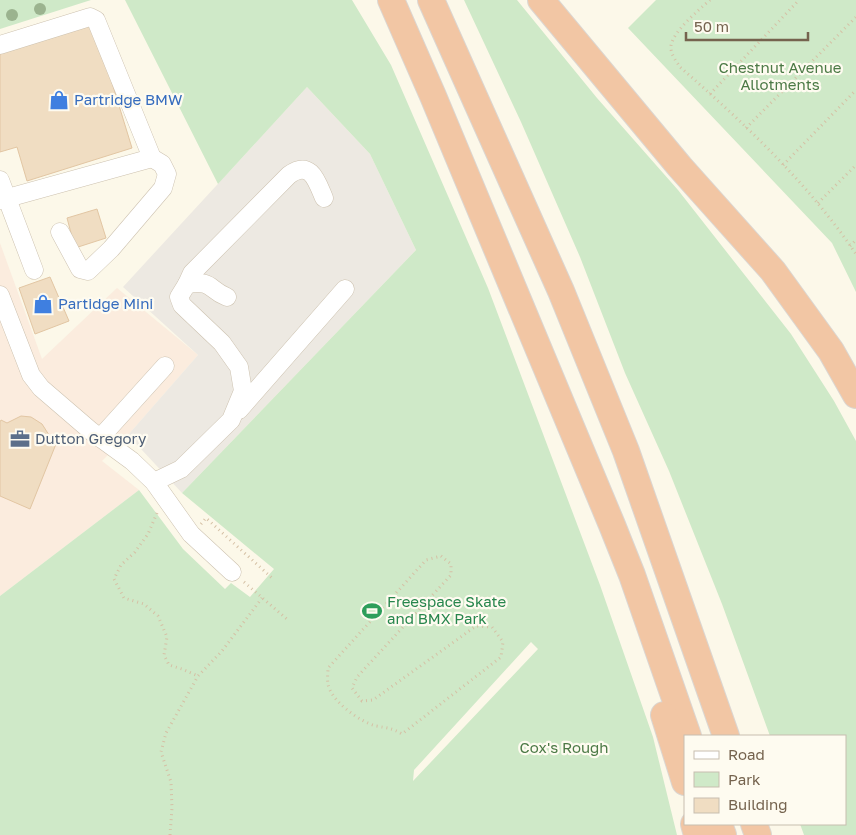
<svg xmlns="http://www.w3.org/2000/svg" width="856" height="835" font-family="'Golos Text',sans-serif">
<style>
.commercial{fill:#fbecde}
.industrial{fill:#ede9e2}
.green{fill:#cfe9c8;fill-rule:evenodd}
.building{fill:#f0ddc2;stroke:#e2c6a3}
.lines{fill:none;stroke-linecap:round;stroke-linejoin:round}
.minor-casing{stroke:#cdc2b0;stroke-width:19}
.highway-casing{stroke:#dbd6d1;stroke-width:28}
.path{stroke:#d5c0a5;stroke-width:3;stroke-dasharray:1 4;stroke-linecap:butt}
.minor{stroke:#fff;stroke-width:18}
.highway{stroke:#f2c6a4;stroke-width:26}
.tree{fill:#9bb38f}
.labels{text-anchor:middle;stroke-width:4.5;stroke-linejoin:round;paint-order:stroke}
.park-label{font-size:15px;fill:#4c7a46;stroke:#fefbf0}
.shop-label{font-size:15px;fill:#366cbe;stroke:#fefbf0;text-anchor:start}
.service-label{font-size:15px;fill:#4e5e75;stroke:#fefbf0;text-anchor:start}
.leisure-label{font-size:15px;fill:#27864d;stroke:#fefbf0;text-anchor:start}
</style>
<rect width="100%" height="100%" fill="#fcf8e9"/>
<!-- commercial -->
<path class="commercial" d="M0,243L42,359L117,288L198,355L128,435L102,461L139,490L0,596Z"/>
<!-- industrial -->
<path class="industrial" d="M307,87L370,154L416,250L182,493L128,435L198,355L123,287Z"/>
<!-- green -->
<g class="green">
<path d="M0,0H91L0,29Z"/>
<path d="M125,0H352L391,65L488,288L600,585L653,737L677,835H0V596L139,490L183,549L225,589L231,583L250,597L274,569L182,493L416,250L370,154L307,87L218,184ZM531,642L538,649L413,781L414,770Z"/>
<path d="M464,0H517L597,98L678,190L791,334L834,401L856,441V835H804L800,824H845V736H770L722,604L669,471L625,373L580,257L521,122Z"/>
<path d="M656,0H856V292L832,243L628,28Z"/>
</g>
<!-- building -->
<g class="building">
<path d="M94,24L132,148L27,181L17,147L0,152V53Z"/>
<path d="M97,209L106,238L75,248L67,218Z"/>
<path d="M50,277L69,321L35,334L19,288Z"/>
<path d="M21,416L31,417L42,424L49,435L50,441L56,444L30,509L0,496V422L1,420L7,423Z"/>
</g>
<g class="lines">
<defs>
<g id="minor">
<path d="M0,45L90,17L96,20L152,158L162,164L167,174L163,188L111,249L88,271L80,269L60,232"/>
<path d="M0,180L34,270"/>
<path d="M0,200L152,158"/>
<path d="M0,295L31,375L41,388L91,431L132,461L154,482L191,534L232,572"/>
<path d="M227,297C207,289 214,280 187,284L192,273L289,175C311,159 317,182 324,198"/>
<path d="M239,410L345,289"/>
<path d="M100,438L165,366"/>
<path d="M154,482L181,469L231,420L243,391L239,367L222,343L182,305L179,297L187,284"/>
</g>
<g id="highway">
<path d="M391,0L433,96L612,525L632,575L688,736"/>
<path d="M431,0L561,291L626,451L726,736"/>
<path d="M541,0L680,167L773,271L831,351L856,395"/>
<path d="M664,715L685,782"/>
<path d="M694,824L697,835"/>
<path d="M719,824L723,835"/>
<path d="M754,824L758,835"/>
</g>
</defs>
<!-- minor casing -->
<use href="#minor" class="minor-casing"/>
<!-- highway casing -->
<use href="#highway" class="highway-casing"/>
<!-- path -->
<g class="path">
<path d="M710,0C699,10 673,31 671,46C670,53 676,61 680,67C744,123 808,183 856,254"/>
<path d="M710,94L799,0"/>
<path d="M746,128L856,17"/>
<path d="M783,165L856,90"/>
<path d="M818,203L856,165"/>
<path d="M850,246L856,240"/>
<path d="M157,513L148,534L135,552L121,565L114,579L124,598L144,604L158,616L167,637L164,655L169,665L182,669L198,676"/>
<path d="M201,524L206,518L272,578"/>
<path d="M441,556L451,564V575L357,677L352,688L362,701L373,700L476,626L492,627L503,642L501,657L402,734C392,728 387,728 376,726C360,722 331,701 328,684C327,679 328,673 328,668L426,560Z"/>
<path d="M244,582L288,620"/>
<path d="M170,835L172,808L171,782L161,752L166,733L198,676L222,651L262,598"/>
</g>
<!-- minor -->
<use href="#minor" class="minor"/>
<!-- highway -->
<use href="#highway" class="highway"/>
</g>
<!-- trees -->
<g class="tree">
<circle cx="40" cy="9" r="6"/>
<circle cx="12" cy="15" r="6"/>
</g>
<!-- icons -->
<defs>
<symbol id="shop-bare" viewBox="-9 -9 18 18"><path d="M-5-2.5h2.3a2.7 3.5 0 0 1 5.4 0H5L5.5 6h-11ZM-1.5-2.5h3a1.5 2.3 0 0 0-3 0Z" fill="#3f7fe0" stroke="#fefbf0" stroke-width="2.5" paint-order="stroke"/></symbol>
<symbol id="office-bare" viewBox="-9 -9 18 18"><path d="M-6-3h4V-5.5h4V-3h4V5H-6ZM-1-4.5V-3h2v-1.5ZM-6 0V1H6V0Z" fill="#5c6f8a" stroke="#fefbf0" stroke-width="2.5" paint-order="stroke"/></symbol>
<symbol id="stadium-bare" viewBox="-9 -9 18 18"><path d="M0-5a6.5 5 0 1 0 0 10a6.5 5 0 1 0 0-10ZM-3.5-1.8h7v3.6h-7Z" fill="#2e9e5b" stroke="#fefbf0" stroke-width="2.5" paint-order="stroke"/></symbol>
</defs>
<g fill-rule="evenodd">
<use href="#shop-bare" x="45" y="86" width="28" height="28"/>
<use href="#shop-bare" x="29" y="290" width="28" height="28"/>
<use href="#office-bare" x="6" y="425" width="28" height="28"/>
<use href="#stadium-bare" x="358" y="597" width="28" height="28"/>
</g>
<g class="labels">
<!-- park labels -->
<g class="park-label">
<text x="780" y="73">Chestnut Avenue<tspan x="780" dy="17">Allotments</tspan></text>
<text x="564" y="753">Cox's Rough</text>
</g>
<!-- shop labels -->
<g class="shop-label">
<text x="74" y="105">Partridge BMW</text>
<text x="58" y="309">Partidge Mini</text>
</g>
<!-- service labels -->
<g class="service-label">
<text x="35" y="444">Dutton Gregory</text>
</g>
<!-- leisure labels -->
<g class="leisure-label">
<text x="387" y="607">Freespace Skate<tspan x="387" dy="17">and BMX Park</tspan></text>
</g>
</g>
<!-- legend -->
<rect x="684" y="735" width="162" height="90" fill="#fefbf0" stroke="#c7beaf"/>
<rect x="694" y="751" width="25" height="8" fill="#ffffff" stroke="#c7beaf"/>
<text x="728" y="760" font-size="15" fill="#75634e">Road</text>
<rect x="694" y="772" width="25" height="15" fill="#cfe9c8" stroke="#c7beaf"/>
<text x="728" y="785" font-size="15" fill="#75634e">Park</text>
<rect x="694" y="798" width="25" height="15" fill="#f0ddc2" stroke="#c7beaf"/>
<text x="728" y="810" font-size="15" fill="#75634e">Building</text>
<!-- scale -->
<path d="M686 32v8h122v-8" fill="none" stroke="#75634e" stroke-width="2.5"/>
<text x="694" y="32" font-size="15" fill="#75634e" stroke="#fefbf0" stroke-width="4" paint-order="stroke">50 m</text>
</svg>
